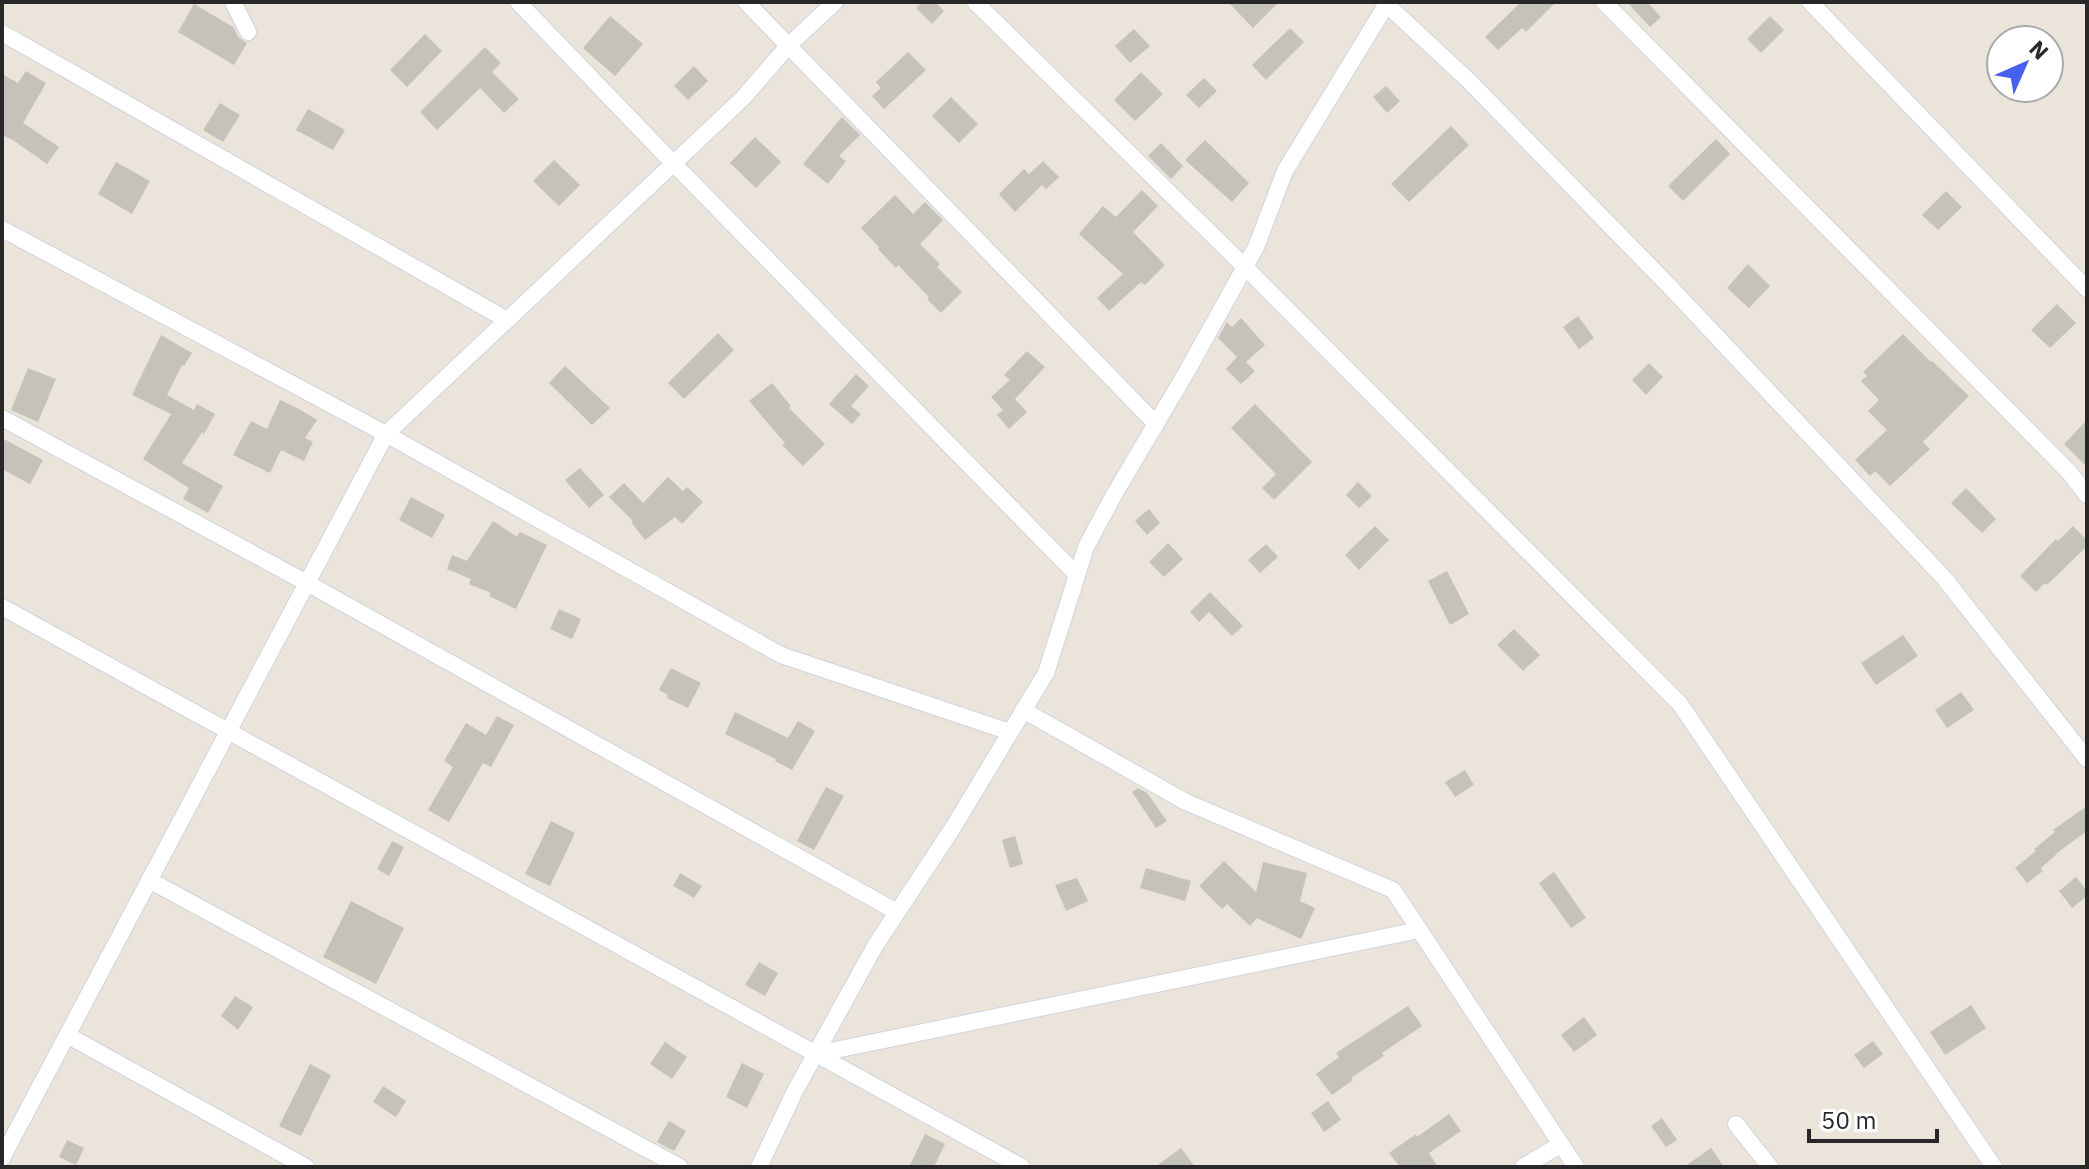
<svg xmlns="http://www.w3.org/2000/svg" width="2089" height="1169" font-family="'IBM Plex Sans',sans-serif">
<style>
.building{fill:#c5c1bb}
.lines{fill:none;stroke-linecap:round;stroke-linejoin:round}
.minor-casing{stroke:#d0d3e0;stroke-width:18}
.minor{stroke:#fff;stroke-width:16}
</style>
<rect width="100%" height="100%" fill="#eae4db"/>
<!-- building -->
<g class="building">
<path d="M923,2H935L944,11L932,24L916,8Z"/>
<path d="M1228,2H1279L1253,28Z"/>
<path d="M1521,2H1556L1526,32L1522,28L1498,50L1485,37Z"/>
<path d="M1627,2H1647L1661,17L1650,27Z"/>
<path d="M194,4L233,27L239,38L247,43L234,65L178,32Z"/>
<path d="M610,16L643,44L615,76L583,48Z"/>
<path d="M1770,16L1784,30L1761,53L1747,39Z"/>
<path d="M1290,28L1304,42L1266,80L1252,65Z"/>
<path d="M1134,29L1150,46L1130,63L1115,46Z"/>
<path d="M425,34L442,51L407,87L390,70Z"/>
<path d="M485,47L501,63L492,72L519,99L504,113L480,88L437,130L420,112Z"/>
<path d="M908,52L926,70L884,109L872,96L881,88L876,82Z"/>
<path d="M694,66L708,81L688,100L674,86Z"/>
<path d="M26,71L46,83L23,123L59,147L47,164L13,140L2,135V74L18,83Z"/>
<path d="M1141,72L1163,94L1135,121L1114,100Z"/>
<path d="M1204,78L1217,91L1199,108L1186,95Z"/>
<path d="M1386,86L1400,101L1387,113L1373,97Z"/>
<path d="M951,97L978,124L959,143L932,116Z"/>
<path d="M220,103L240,115L223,142L203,130Z"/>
<path d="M308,109L345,130L333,150L296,130Z"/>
<path d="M842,117L860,135L839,156L846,161L828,184L803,164Z"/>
<path d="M1451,126L1469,145L1409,202L1391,184Z"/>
<path d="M755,137L781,162L756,188L730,163Z"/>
<path d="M1716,139L1730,154L1683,201L1668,186Z"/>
<path d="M1205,140L1249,183L1232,202L1185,160Z"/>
<path d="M1161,143L1183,166L1171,179L1148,156Z"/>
<path d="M554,160L580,185L559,206L533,181Z"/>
<path d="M1043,161L1059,177L1046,189L1042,185L1015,212L999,194L1024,169L1029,174Z"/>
<path d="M116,162L150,181L132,214L98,194Z"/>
<path d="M1142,190L1158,206L1133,232L1165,265L1145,285L1141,282L1109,311L1097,298L1123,274L1079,234L1103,206L1116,217Z"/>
<path d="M1946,191L1962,207L1938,230L1922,215Z"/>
<path d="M895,195L913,214L925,202L943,220L920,244L940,264L937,267L962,292L941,313L927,299L929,297L898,265L896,268L878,249L879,247L861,228Z"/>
<path d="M1748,264L1770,286L1749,308L1727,288Z"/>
<path d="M2057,304L2076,323L2050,348L2031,330Z"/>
<path d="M1578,316L1594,338L1579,349L1563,327Z"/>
<path d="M1241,318L1265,345L1246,362L1255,371L1241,384L1226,369L1237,357L1218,338L1227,322L1232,327Z"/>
<path d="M718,333L734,350L684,399L668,383Z"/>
<path d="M1903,334L1931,362L1932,361L1969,396L1923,442L1930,449L1890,486L1875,471L1870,476L1855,460L1887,430L1868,411L1879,400L1861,381L1867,376L1863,372Z"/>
<path d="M161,335L192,353L184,366L182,365L167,395L194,410L197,404L215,414L204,434L202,432L182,463L223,486L208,513L183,499L189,488L143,459L171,414L132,395Z"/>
<path d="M1027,351L1045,367L1015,399L1027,412L1009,429L997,415L1003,410L991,397L1010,380L1004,375Z"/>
<path d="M1649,363L1663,377L1646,395L1632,380Z"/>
<path d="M565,366L610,408L592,425L549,383Z"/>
<path d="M28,368L56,379L38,422L11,410Z"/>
<path d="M856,374L869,386L851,406L861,414L852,424L829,404Z"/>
<path d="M772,383L791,406L789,408L825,444L803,466L782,445L785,443L749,401Z"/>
<path d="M280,400L299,409L317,420L305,438L313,442L304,461L281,450L270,473L233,455L251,421L267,429Z"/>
<path d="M1255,404L1312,462L1274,500L1262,488L1276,474L1231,428Z"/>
<path d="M2087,420V467L2064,444Z"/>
<path d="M2,438L43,460L30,484L2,469Z"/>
<path d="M580,468L604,495L589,508L565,480Z"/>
<path d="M668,477L683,491L687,487L703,502L682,524L675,517L645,540L631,522L633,521L609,497L624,483L643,503Z"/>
<path d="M1358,482L1372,496L1359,508L1346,495Z"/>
<path d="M1966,488L1996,519L1982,533L1951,503Z"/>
<path d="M411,497L445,515L432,538L399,520Z"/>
<path d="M1149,509L1160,523L1147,535L1135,521Z"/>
<path d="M493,521L517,537L520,532L547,545L516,609L489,596L491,593L469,584L471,579L447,569L452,555L467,561Z"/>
<path d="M1375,526L1389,540L1359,570L1345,555Z"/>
<path d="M2073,526L2087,540V546L2047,585L2045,583L2036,592L2020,576L2056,539L2058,541Z"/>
<path d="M1168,543L1183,559L1164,577L1149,562Z"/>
<path d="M1266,544L1278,557L1260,573L1248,560Z"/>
<path d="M1447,571L1469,614L1450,625L1428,581Z"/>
<path d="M1210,592L1243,626L1232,636L1209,612L1199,622L1190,612Z"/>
<path d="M559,609L581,619L572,639L550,629Z"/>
<path d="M1514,629L1540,655L1523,671L1497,645Z"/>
<path d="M1903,635L1918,656L1876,685L1861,663Z"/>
<path d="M671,668L701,683L688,708L667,698L668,695L659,690Z"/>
<path d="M1961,692L1974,710L1947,728L1935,710Z"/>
<path d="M735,712L788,738L798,721L815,731L792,770L775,761L776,759L725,734Z"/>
<path d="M497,716L514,725L491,767L483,763L449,822L428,810L453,767L444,761L466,723L486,735Z"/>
<path d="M1465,770L1474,785L1455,797L1445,782Z"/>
<path d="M826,787L844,796L814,850L797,841Z"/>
<path d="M1138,788L1147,793L1167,821L1156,828L1132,792Z"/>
<path d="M2087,806V831L2061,850L2041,868L2043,871L2027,883L2015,868L2036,851L2034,849L2055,832L2053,830Z"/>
<path d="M551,821L575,833L550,886L525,874Z"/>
<path d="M1015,836L1023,864L1010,868L1002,840Z"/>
<path d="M392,841L404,847L389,876L377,869Z"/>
<path d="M1224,861L1256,892L1263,862L1307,873L1300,901L1315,908L1301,939L1257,918L1250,926L1227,904L1222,909L1199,886Z"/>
<path d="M1146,868L1191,881L1185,901L1140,888Z"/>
<path d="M1554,872L1586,918L1571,928L1539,883Z"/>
<path d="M680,873L702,886L694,898L673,886Z"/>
<path d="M2076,877L2087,891V896L2072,908L2059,891Z"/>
<path d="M1077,878L1088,901L1066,911L1055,885Z"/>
<path d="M351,901L404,928L376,984L323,957Z"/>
<path d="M759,962L778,973L765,996L745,985Z"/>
<path d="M235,996L253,1007L238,1030L221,1016Z"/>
<path d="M1971,1005L1986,1028L1945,1055L1930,1032Z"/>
<path d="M1408,1006L1422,1026L1382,1053L1384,1056L1351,1078L1353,1080L1332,1095L1316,1074L1339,1057L1336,1053Z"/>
<path d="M1584,1017L1597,1035L1574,1052L1561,1035Z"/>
<path d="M1873,1041L1883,1054L1864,1068L1854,1055Z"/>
<path d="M665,1042L687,1057L672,1079L650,1064Z"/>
<path d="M742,1063L764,1074L747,1108L726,1097Z"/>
<path d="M310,1064L331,1075L301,1136L279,1126Z"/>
<path d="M383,1086L406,1101L396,1117L373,1102Z"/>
<path d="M1328,1101L1341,1120L1324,1132L1311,1113Z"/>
<path d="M1449,1114L1461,1131L1429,1153L1438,1167H1400L1389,1153L1416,1134L1417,1137Z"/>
<path d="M1662,1118L1677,1140L1666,1147L1651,1126Z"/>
<path d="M669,1121L686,1131L674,1151L657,1142Z"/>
<path d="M925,1134L945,1144L934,1167H909Z"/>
<path d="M67,1140L84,1148L76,1165L59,1157Z"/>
<path d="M1181,1148L1195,1167H1155Z"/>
<path d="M1711,1148L1724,1167H1684Z"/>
</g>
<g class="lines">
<defs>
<g id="minor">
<path d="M233,2L248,32"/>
<path d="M518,2L673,163L1077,575"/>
<path d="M746,2L1156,424"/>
<path d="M975,2L1245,267L1680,704L1994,1167"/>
<path d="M1384,2L1468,80L1672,289L1944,578L2087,759"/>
<path d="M1604,2L2069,472L2087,495"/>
<path d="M1810,2L2087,289"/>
<path d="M2,33L507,320"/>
<path d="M2,229L386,434L781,655L1010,732"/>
<path d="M2,418L307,583L897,912"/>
<path d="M2,607L1022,1167"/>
<path d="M1023,710L1186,802L1393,890L1576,1167"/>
<path d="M149,880L680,1167"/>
<path d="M67,1035L306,1167"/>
<path d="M816,1054L1419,930"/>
<path d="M1736,1124L1770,1167"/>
<path d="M2,1158L386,434L743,98L788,46L835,2"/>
<path d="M759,1167L795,1091L875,946L954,826L1046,673L1086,547L1115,493L1186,373L1256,247L1285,171L1388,2"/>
<path d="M1523,1167L1560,1145"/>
</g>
</defs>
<!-- minor casing -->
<use href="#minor" class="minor-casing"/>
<!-- minor -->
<use href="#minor" class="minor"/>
</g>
<!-- border -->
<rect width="2089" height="1169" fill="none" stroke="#282828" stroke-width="8"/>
<!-- north arrow -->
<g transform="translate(2025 64) rotate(45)"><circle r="38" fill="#ffffff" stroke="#a9a9a9" stroke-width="2"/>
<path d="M0-6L14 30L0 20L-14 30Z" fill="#4561ed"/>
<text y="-12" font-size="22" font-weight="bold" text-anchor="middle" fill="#282828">N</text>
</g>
<!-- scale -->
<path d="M1809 1129v12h128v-12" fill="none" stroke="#282828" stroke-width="4"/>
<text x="1821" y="1129" font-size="24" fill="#282828" stroke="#ffffff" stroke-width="6" paint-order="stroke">50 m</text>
</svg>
